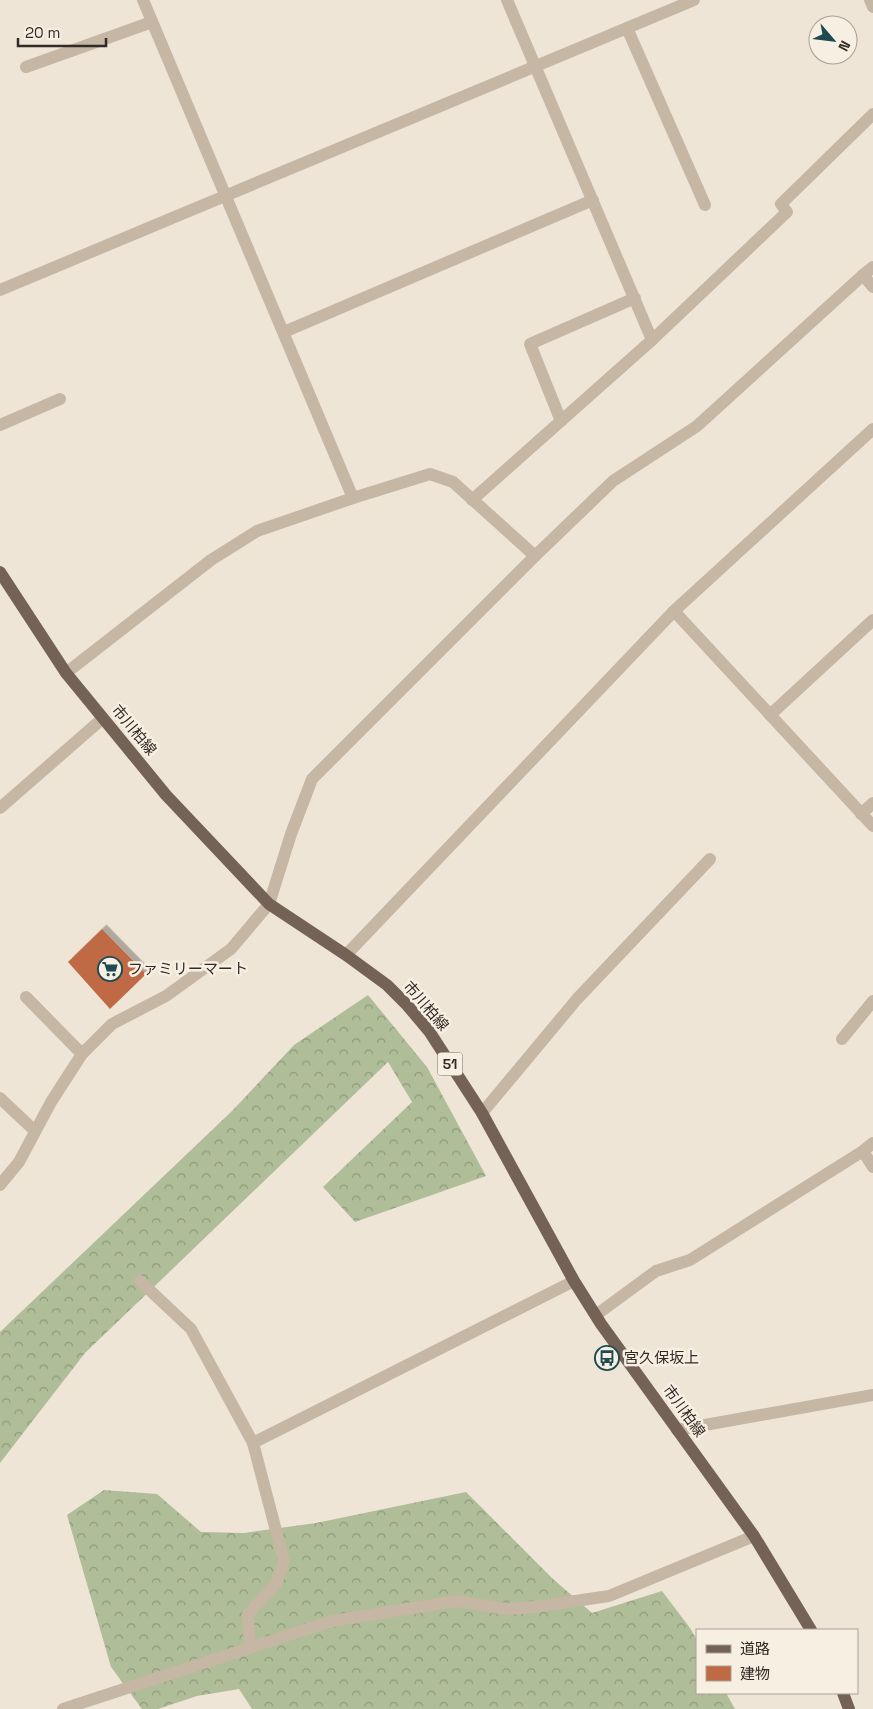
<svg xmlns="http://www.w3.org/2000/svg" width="873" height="1709" font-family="'Space Grotesk','Noto Sans JP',sans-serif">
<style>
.forest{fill:url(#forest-crowns)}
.building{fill:#c06a44;filter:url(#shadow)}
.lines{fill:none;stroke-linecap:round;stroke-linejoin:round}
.lane{stroke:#c6b6a4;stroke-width:12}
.street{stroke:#c6b6a4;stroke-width:12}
.primary{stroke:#746257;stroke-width:12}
.labels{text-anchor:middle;stroke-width:5;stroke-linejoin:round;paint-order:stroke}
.shield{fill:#f8efe3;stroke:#6d655e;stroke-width:1}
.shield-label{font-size:14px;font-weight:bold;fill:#322a25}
.street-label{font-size:15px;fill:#322a25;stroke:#f8efe3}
.poi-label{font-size:15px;fill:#322a25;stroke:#f8efe3;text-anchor:start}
</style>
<defs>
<pattern id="forest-crowns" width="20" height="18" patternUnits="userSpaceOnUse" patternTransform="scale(1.25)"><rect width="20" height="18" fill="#afbd98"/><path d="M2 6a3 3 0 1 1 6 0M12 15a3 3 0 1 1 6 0" fill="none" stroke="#8f9a7c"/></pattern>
<filter id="shadow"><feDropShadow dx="4.5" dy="-4.5" stdDeviation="0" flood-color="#0004"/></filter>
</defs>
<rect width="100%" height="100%" fill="#efe5d7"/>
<!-- forest -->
<g class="forest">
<path d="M368,995L427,1067L486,1176L355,1222L323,1187L412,1102L388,1062L85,1353L0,1463V1332L232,1111L294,1045Z"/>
<path d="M104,1490L157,1494L201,1532L244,1533L316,1523L466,1492L552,1578L592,1613L662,1591L690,1628L697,1640V1693H726L735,1709H252L239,1689L197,1696L158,1709H142L111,1667L67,1515Z"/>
</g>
<!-- building -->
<path class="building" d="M102,929L146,974L110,1009L68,962Z"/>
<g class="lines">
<!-- lane -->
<g class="lane">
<path d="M870,0L873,7"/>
<path d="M627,28L705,205"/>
<path d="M26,67L152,22"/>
<path d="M284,332L593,200"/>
<path d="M561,421L530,344L635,298"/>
<path d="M0,425L60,399"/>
<path d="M472,500L652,340L787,212L781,204L873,114"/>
<path d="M26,997L82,1054"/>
<path d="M842,1039L873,1001"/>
<path d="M0,1098L35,1131"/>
<path d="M140,1281L191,1329L253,1443L284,1561L276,1584L248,1614L250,1647"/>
<path d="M596,1315L656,1271L690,1260L863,1151L873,1167"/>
<path d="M253,1443L574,1281"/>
</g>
<!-- street -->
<g class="street">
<path d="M143,0L353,498"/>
<path d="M507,0L652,340"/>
<path d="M863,275L873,287"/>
<path d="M0,290L694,0"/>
<path d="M674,611L873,826"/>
<path d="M66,673L211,560L257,531L353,498L430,474L453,482L535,556"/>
<path d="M770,715L873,620"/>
<path d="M0,808L102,719"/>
<path d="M861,814L873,803"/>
<path d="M346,955L674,611L873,429"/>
<path d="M482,1113L577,999L710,859"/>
<path d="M863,1151L873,1143"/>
<path d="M0,1185L19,1162L51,1102L82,1054L112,1024L166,996L231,949L269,904L291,834L312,779L535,556L613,481L697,426L863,275L873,267"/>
<path d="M677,1430L873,1395"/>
<path d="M63,1709L332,1621L457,1601L506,1609L535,1607L609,1596L754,1536"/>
</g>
<!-- primary -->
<g class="primary">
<path d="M0,572L66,673L166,795L269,904L346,955L387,985L407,1005L429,1031L482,1113L574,1281L601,1324L754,1536L811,1630"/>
<path d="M843,1693L849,1709"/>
</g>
</g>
<!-- icons -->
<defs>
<symbol id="supermarket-ring" viewBox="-11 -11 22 22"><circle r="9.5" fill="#f8efe3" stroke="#1d4b51" stroke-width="1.5"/><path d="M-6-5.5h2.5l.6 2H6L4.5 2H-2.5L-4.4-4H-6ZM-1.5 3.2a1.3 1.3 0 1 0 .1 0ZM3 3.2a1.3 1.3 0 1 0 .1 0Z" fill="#1d4b51"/></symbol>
<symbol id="bus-ring" viewBox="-11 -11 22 22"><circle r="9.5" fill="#f8efe3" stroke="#1d4b51" stroke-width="1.5"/><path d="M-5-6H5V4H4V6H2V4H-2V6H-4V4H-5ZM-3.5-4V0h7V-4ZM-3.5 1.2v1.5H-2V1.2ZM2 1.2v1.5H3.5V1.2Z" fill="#1d4b51"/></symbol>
</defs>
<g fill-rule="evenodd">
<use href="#supermarket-ring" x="96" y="955" width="28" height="28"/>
<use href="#bus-ring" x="593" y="1344" width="28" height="28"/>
</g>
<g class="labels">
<!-- shield labels -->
<rect class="shield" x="437.5" y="1052.5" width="25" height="23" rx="4"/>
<g class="shield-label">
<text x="450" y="1069">51</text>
</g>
<!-- street labels -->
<g class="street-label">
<text transform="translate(134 730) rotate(50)" y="5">市川柏線</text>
<text transform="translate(426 1006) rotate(49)" y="5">市川柏線</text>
<text transform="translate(684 1411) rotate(54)" y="5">市川柏線</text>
</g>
<!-- poi labels -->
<g class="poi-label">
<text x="128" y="974">ファミリーマート</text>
<text x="624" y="1363">宮久保坂上</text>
</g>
</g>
<!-- legend -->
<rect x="696" y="1629" width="162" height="65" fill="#f8efe3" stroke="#a9a097"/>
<rect x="706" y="1645" width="25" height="8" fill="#746257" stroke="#a9a097"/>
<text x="740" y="1654" font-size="15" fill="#322a25">道路</text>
<rect x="706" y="1666" width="25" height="15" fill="#c06a44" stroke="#a9a097"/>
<text x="740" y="1679" font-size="15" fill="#322a25">建物</text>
<!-- north arrow -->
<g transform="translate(833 40) rotate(118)"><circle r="24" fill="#f8efe3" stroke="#a9a097"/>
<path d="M0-4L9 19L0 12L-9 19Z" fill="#1d4b51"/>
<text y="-8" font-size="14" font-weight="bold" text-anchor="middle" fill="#322a25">N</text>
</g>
<!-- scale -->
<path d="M18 38v8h88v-8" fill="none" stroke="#322a25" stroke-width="2.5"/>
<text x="25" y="38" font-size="15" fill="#322a25" stroke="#f8efe3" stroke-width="4" paint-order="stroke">20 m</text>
</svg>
